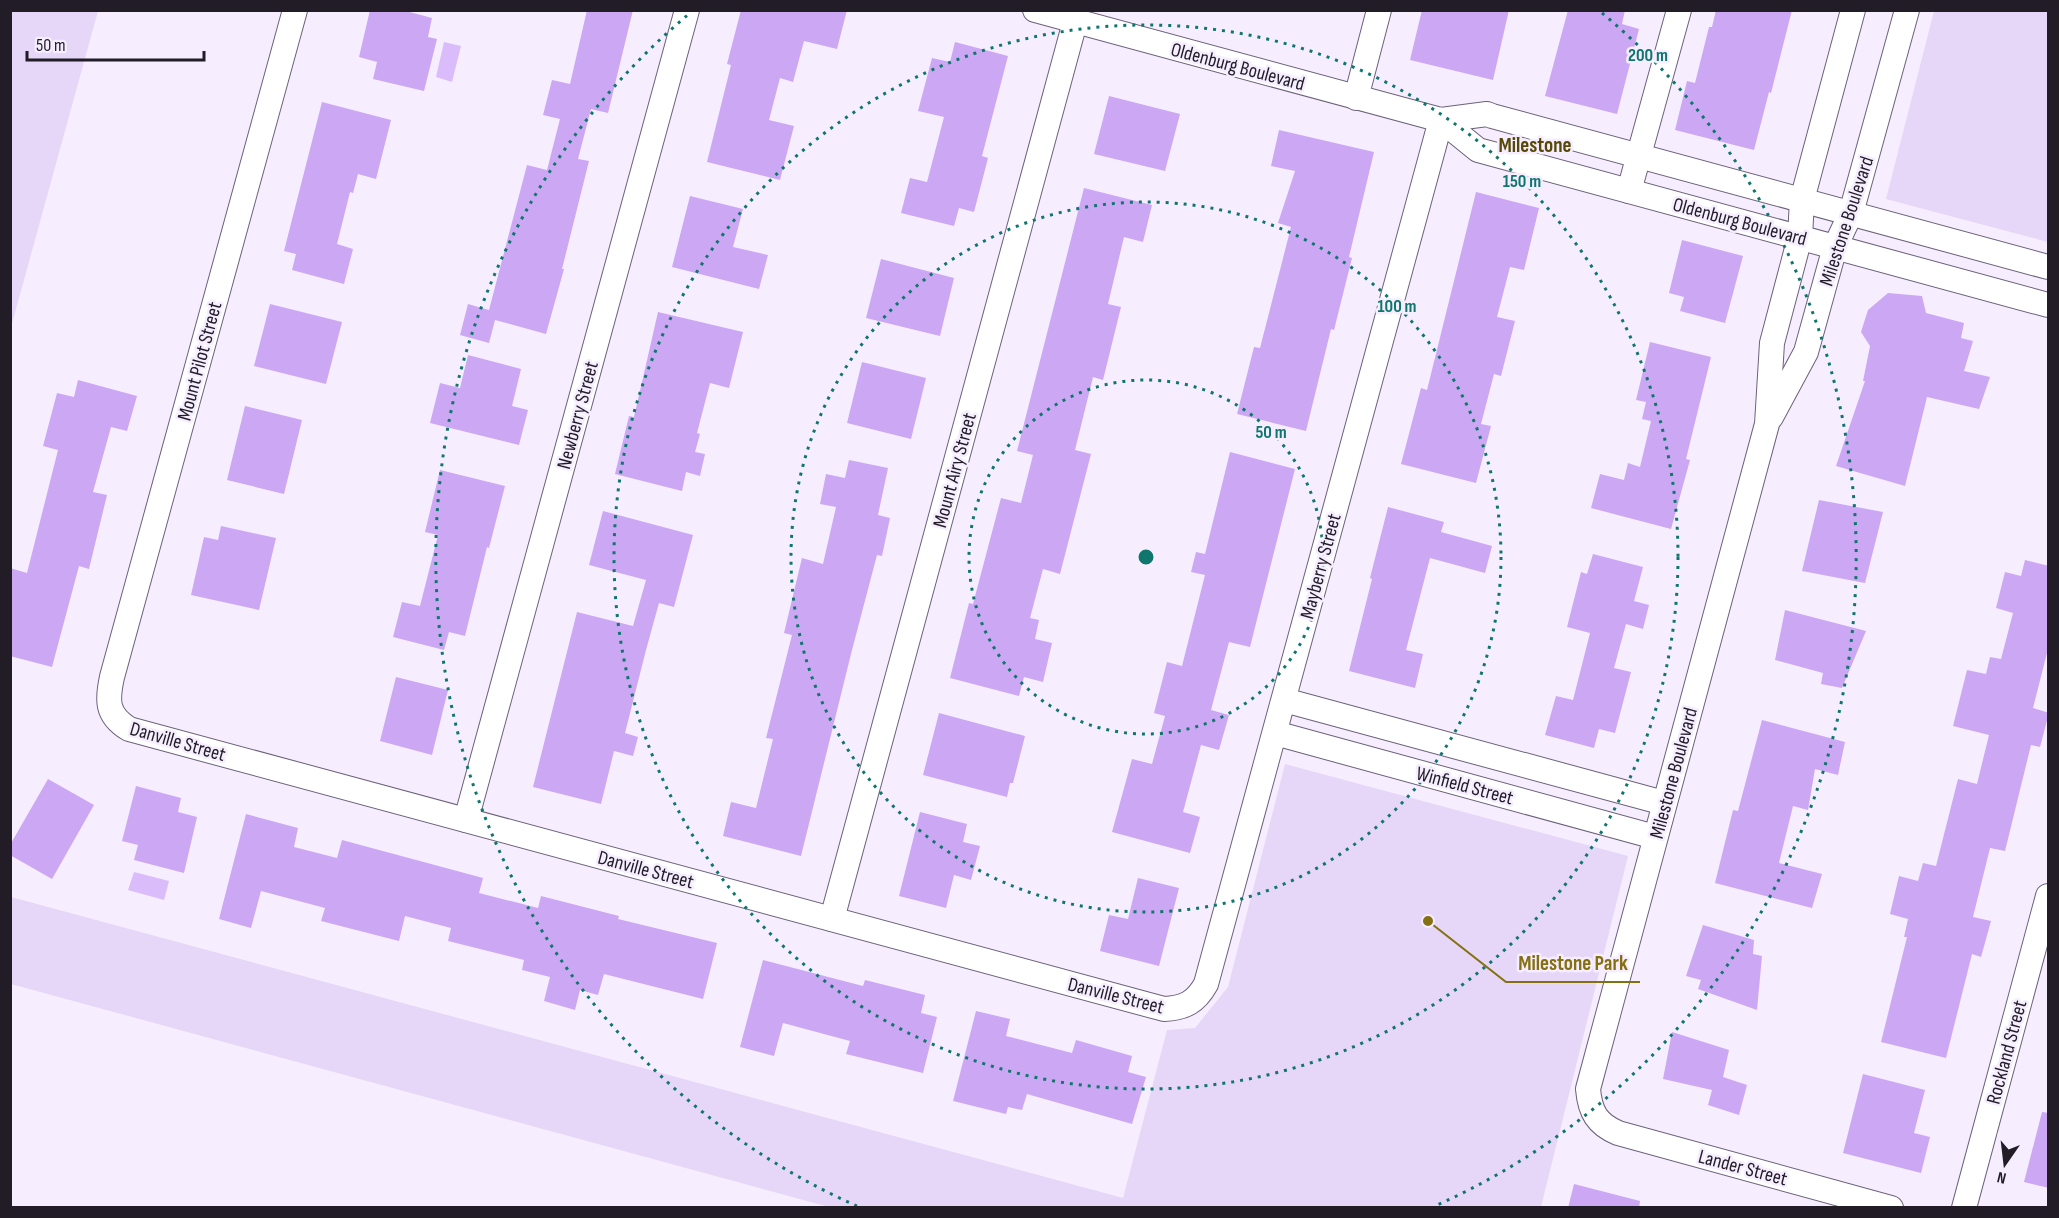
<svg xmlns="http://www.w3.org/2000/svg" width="2059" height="1218" font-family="'Sofia Sans Condensed',sans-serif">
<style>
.green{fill:#e6d6f8}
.water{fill:#dabcfb}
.building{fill:#cca7f4}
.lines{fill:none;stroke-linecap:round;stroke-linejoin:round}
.street-casing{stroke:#6d617a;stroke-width:26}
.street{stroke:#fff;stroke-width:24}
.ring{fill:none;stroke:#0f766e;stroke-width:3;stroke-dasharray:3 6}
.labels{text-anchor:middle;stroke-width:5;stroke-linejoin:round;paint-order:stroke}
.street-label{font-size:20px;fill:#211c26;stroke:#f6eeff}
.neighbourhood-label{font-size:21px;font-weight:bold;fill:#564806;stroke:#f6eeff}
.centre{fill:#0f766e;stroke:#f6eeff;stroke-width:3}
.ring-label{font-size:18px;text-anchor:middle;font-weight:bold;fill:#0f766e;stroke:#f6eeff;stroke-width:5;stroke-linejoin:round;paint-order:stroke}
.leader{fill:none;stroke:#847010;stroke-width:2}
.callout-dot{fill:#847010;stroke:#f6eeff;stroke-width:2}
.callout-label{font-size:21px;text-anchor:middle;font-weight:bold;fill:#847010;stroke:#f6eeff;stroke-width:5;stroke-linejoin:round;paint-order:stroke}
</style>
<rect width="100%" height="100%" fill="#f6eeff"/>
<!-- green -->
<g class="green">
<path d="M11,10L98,11L11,327L10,11Z"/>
<path d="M1934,11H2048V242L1886,199Z"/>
<path d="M1285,764L1628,856L1541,1207H829L11,984V897L1123,1198L1167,1030L1195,1028L1228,987Z"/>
</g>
<!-- water -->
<g class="water">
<path d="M444,42L461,46L452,82L436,77Z"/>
<path d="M134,872L169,881L164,900L128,890Z"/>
</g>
<!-- building -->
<g class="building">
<path d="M370,10H402L432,18L428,37L437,39L424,91L373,79L377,62L359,57Z"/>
<path d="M587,10H633L608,113L591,109L578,159L589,161L562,269H564L546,334L495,320L489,343L460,335L468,304L489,310L527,165L547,170L560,119L543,115L552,80L570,84Z"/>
<path d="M741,10H847L837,49L804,41L793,82L780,78L769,120L794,126L780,180L707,162L731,65L727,64Z"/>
<path d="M1422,10H1509L1493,80L1410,60Z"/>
<path d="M1568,10H1625L1622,24L1639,29L1617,114L1545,96Z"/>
<path d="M1716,10H1792L1771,93L1769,92L1754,150L1675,130L1687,81L1695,83L1709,27H1712Z"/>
<path d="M955,42L1008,56L982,156L988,158L974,212L959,208L954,226L901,213L910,178L927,182L944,117L918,111L932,58L950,62Z"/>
<path d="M1109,96L1180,114L1165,171L1094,154Z"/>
<path d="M322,102L391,120L376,179L358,174L353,193L350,192L337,244L353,249L344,284L292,270L296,254L284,251Z"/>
<path d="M1279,130L1374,152L1349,257L1352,258L1334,330L1331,329L1306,431L1237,414L1254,347L1260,348L1291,227L1278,223L1295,171L1271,166Z"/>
<path d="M1084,188L1152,205L1143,242L1124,237L1108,304L1121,307L1103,380L1093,377L1075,450L1091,454L1060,574L1043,569L1030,618L1039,620L1035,639L1052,643L1043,682L1024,677L1019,696L950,678L969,603L973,604L1001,498L1021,503L1033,455L1017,451Z"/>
<path d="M1476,192L1539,208L1524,270L1510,267L1497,317L1515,321L1501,376L1494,374L1481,424L1491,426L1476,483L1401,464L1421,388L1427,390Z"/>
<path d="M690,196L743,209L733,247L768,255L759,289L672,267Z"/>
<path d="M1682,240L1743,256L1725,323L1680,311L1684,297L1669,293Z"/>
<path d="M881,259L954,278L940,336L866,318Z"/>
<path d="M1888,293L1922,296L1926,313L1964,323L1961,338L1973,341L1964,371L1990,377L1979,409L1927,397L1905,486L1836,466L1865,381H1863L1870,346L1861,332L1868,310Z"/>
<path d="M270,304L342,322L326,384L254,366Z"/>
<path d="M658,312L743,332L729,388L710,383L697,433L700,434L695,452L705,454L700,476L686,472L682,491L615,474L629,416L634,417Z"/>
<path d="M1650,342L1711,357L1686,459L1690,460L1671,529L1591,508L1600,474L1624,480L1628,463L1640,467L1651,421L1642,419L1646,402L1636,400Z"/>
<path d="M468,355L521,369L512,406L528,410L519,445L430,423L440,383L460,388Z"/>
<path d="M862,362L926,378L911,439L847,423Z"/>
<path d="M78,380L137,396L127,431L111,427L93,492L107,495L89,569L79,566L52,667L10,656V568L27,573L58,450L43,446L57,393L74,397Z"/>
<path d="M245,406L302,420L284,494L227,480Z"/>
<path d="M1230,452L1295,469L1250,647L1229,642L1211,710L1229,715L1219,750L1201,745L1183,812L1200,817L1190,853L1112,832L1132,759L1152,764L1165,716L1154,713L1167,662L1182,666L1205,575L1191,572L1196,552L1205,554Z"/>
<path d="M849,460L888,468L878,515L890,518L882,556L877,555L852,650L801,856L723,836L731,802L756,808L773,739L766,738L792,635L784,633L802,558L823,564L836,507L820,504L826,474L845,478Z"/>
<path d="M440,470L505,486L489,548L487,547L465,636L449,632L444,650L393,637L402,602L420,606L438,535L425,532Z"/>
<path d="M1819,500L1883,512L1865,583L1802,571Z"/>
<path d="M1388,507L1444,522L1441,532L1492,546L1485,573L1430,558L1406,650L1423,654L1415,688L1349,671L1372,579L1370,578Z"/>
<path d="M603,511L693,535L674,607L659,603L646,650L625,733L638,737L633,756L614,751L601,804L533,787L577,612L633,626L646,580L589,565Z"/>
<path d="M221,526L276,538L259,610L191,595L204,537L218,540Z"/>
<path d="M1593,554L1643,567L1634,601L1649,605L1643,629L1626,624L1614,668L1631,672L1615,733L1599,729L1594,748L1545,735L1556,696L1573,700L1590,633L1567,627L1581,572L1587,574Z"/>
<path d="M2025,560L2049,566V645L2033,708L2049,713L2040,747L2031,745L2005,851L1990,848L1973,917L1991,921L1981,957L1972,954L1946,1058L1881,1042L1907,937H1904L1908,919L1890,914L1899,876L1918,881L1923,863L1936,866L1958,779L1977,784L1989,735L1953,726L1967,670L1986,674L1990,657L2001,659L2013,613L1996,608L2005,572L2021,576Z"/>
<path d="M1785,610L1866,631L1842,688L1821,684L1823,673L1775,660Z"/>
<path d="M396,677L448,690L432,755L380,741Z"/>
<path d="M939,713L1025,736L1013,783H1010L1007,797L923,775Z"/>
<path d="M1762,720L1845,742L1838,775L1815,769L1808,810L1793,806L1779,863L1822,874L1812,908L1715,883L1733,810L1738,811Z"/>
<path d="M48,779L94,805L52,879L10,855V845Z"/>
<path d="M136,786L181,798L178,812L197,817L184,873L134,860L138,845L122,841Z"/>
<path d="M920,812L967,824L963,842L980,846L971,880L954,875L946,908L899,896Z"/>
<path d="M246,814L298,828L294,847L337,858L342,840L483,878L479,893L538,908L541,896L619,916L618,919L717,943L703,999L604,974L598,995L580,990L575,1010L544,1001L550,977L522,970L524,960L448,941L451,928L405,916L399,941L321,921L325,908L261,891L251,928L219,919Z"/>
<path d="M1138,878L1179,888L1159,966L1100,951L1109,915L1128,919Z"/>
<path d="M1703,925L1754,940L1753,954L1762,956L1757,1010L1698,989L1701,980L1686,976Z"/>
<path d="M763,960L863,986L865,980L925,995L921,1013L937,1017L923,1073L846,1054L850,1041L783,1023L774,1056L740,1047Z"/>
<path d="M976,1011L1010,1019L1006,1036L1072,1053L1076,1040L1132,1056L1128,1072L1146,1077L1132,1124L1027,1094L1022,1110L1008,1107L1006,1114L953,1101Z"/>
<path d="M1672,1032L1729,1050L1723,1077L1747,1085L1739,1115L1708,1105L1712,1090L1663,1079Z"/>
<path d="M1863,1074L1925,1090L1914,1133L1930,1137L1921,1173L1843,1153Z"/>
<path d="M2042,1112L2049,1113V1188L2024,1182Z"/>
<path d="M1574,1184L1640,1201L1639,1208H1568Z"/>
</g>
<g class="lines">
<defs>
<g id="street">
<path d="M295,10L112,677C107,700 106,715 129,729L1164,1009C1185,1008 1196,1002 1206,984L1441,120"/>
<path d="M1035,10L1441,120L1487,114L1492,116L2048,267"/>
<path d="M1853,10L1802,200L1800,237L1772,343L1767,424L1588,1089C1590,1112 1597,1124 1618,1133L1891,1208"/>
<path d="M1356,98L1379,10"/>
<path d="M1441,120L1478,150L2048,305"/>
<path d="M1629,191L1679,10"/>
<path d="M1771,417L1806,352L1835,247L1851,213L1907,10"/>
<path d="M1284,700L1664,803"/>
<path d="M1275,733L1655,837"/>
<path d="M466,820L687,10"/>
<path d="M832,919L1075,22"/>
<path d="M1964,1208L2048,896"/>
</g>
</defs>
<!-- street casing -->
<use href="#street" class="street-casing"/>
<!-- street -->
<use href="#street" class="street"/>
</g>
<!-- distance rings -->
<g class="ring">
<circle cx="1146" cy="557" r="177"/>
<circle cx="1146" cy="557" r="355"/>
<circle cx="1146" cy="557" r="532"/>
<path d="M857 1206A710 710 0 0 1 690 13M1602 13A710 710 0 0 1 1435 1206"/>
</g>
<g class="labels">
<!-- street labels -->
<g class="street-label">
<text transform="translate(1238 66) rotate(15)" y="7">Oldenburg Boulevard</text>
<text transform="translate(1740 221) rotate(15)" y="7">Oldenburg Boulevard</text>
<text transform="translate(1846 221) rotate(-72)" y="7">Milestone Boulevard</text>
<text transform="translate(199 361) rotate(-75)" y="7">Mount Pilot Street</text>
<text transform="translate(577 415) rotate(-75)" y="7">Newberry Street</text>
<text transform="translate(954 470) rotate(-75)" y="7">Mount Airy Street</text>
<text transform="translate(1320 566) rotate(-75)" y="7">Mayberry Street</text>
<text transform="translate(178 741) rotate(16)" y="7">Danville Street</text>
<text transform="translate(1673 773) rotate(-75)" y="7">Milestone Boulevard</text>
<text transform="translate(1465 785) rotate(15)" y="7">Winfield Street</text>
<text transform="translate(646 869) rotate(15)" y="7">Danville Street</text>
<text transform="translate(1116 995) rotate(14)" y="7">Danville Street</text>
<text transform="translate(2006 1052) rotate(-75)" y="7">Rockland Street</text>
<text transform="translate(1743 1167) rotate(15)" y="7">Lander Street</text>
</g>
<!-- neighbourhood labels -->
<g class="neighbourhood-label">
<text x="1535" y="152">Milestone</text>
</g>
</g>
<circle cx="1146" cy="557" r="9" class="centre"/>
<g class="ring-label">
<text x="1648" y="61">200 m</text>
<text x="1522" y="187">150 m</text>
<text x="1397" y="312">100 m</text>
<text x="1271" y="438">50 m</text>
</g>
<!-- callouts -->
<path class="leader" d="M1428 921L1506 982H1640"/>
<circle class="callout-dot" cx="1428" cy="921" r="6"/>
<g class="callout-label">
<text x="1573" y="970">Milestone Park</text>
</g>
<!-- border -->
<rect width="2059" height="1218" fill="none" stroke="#211c26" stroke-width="24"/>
<!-- north arrow -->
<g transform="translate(2005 1164) rotate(194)" stroke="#f6eeff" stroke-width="4.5" paint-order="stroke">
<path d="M0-4.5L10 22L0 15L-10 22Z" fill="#211c26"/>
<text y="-9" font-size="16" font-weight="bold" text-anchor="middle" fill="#211c26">N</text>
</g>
<!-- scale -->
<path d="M27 51v9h177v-9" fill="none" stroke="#211c26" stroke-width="3"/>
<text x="36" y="51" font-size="18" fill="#211c26" stroke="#f6eeff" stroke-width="4.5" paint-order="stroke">50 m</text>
</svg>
